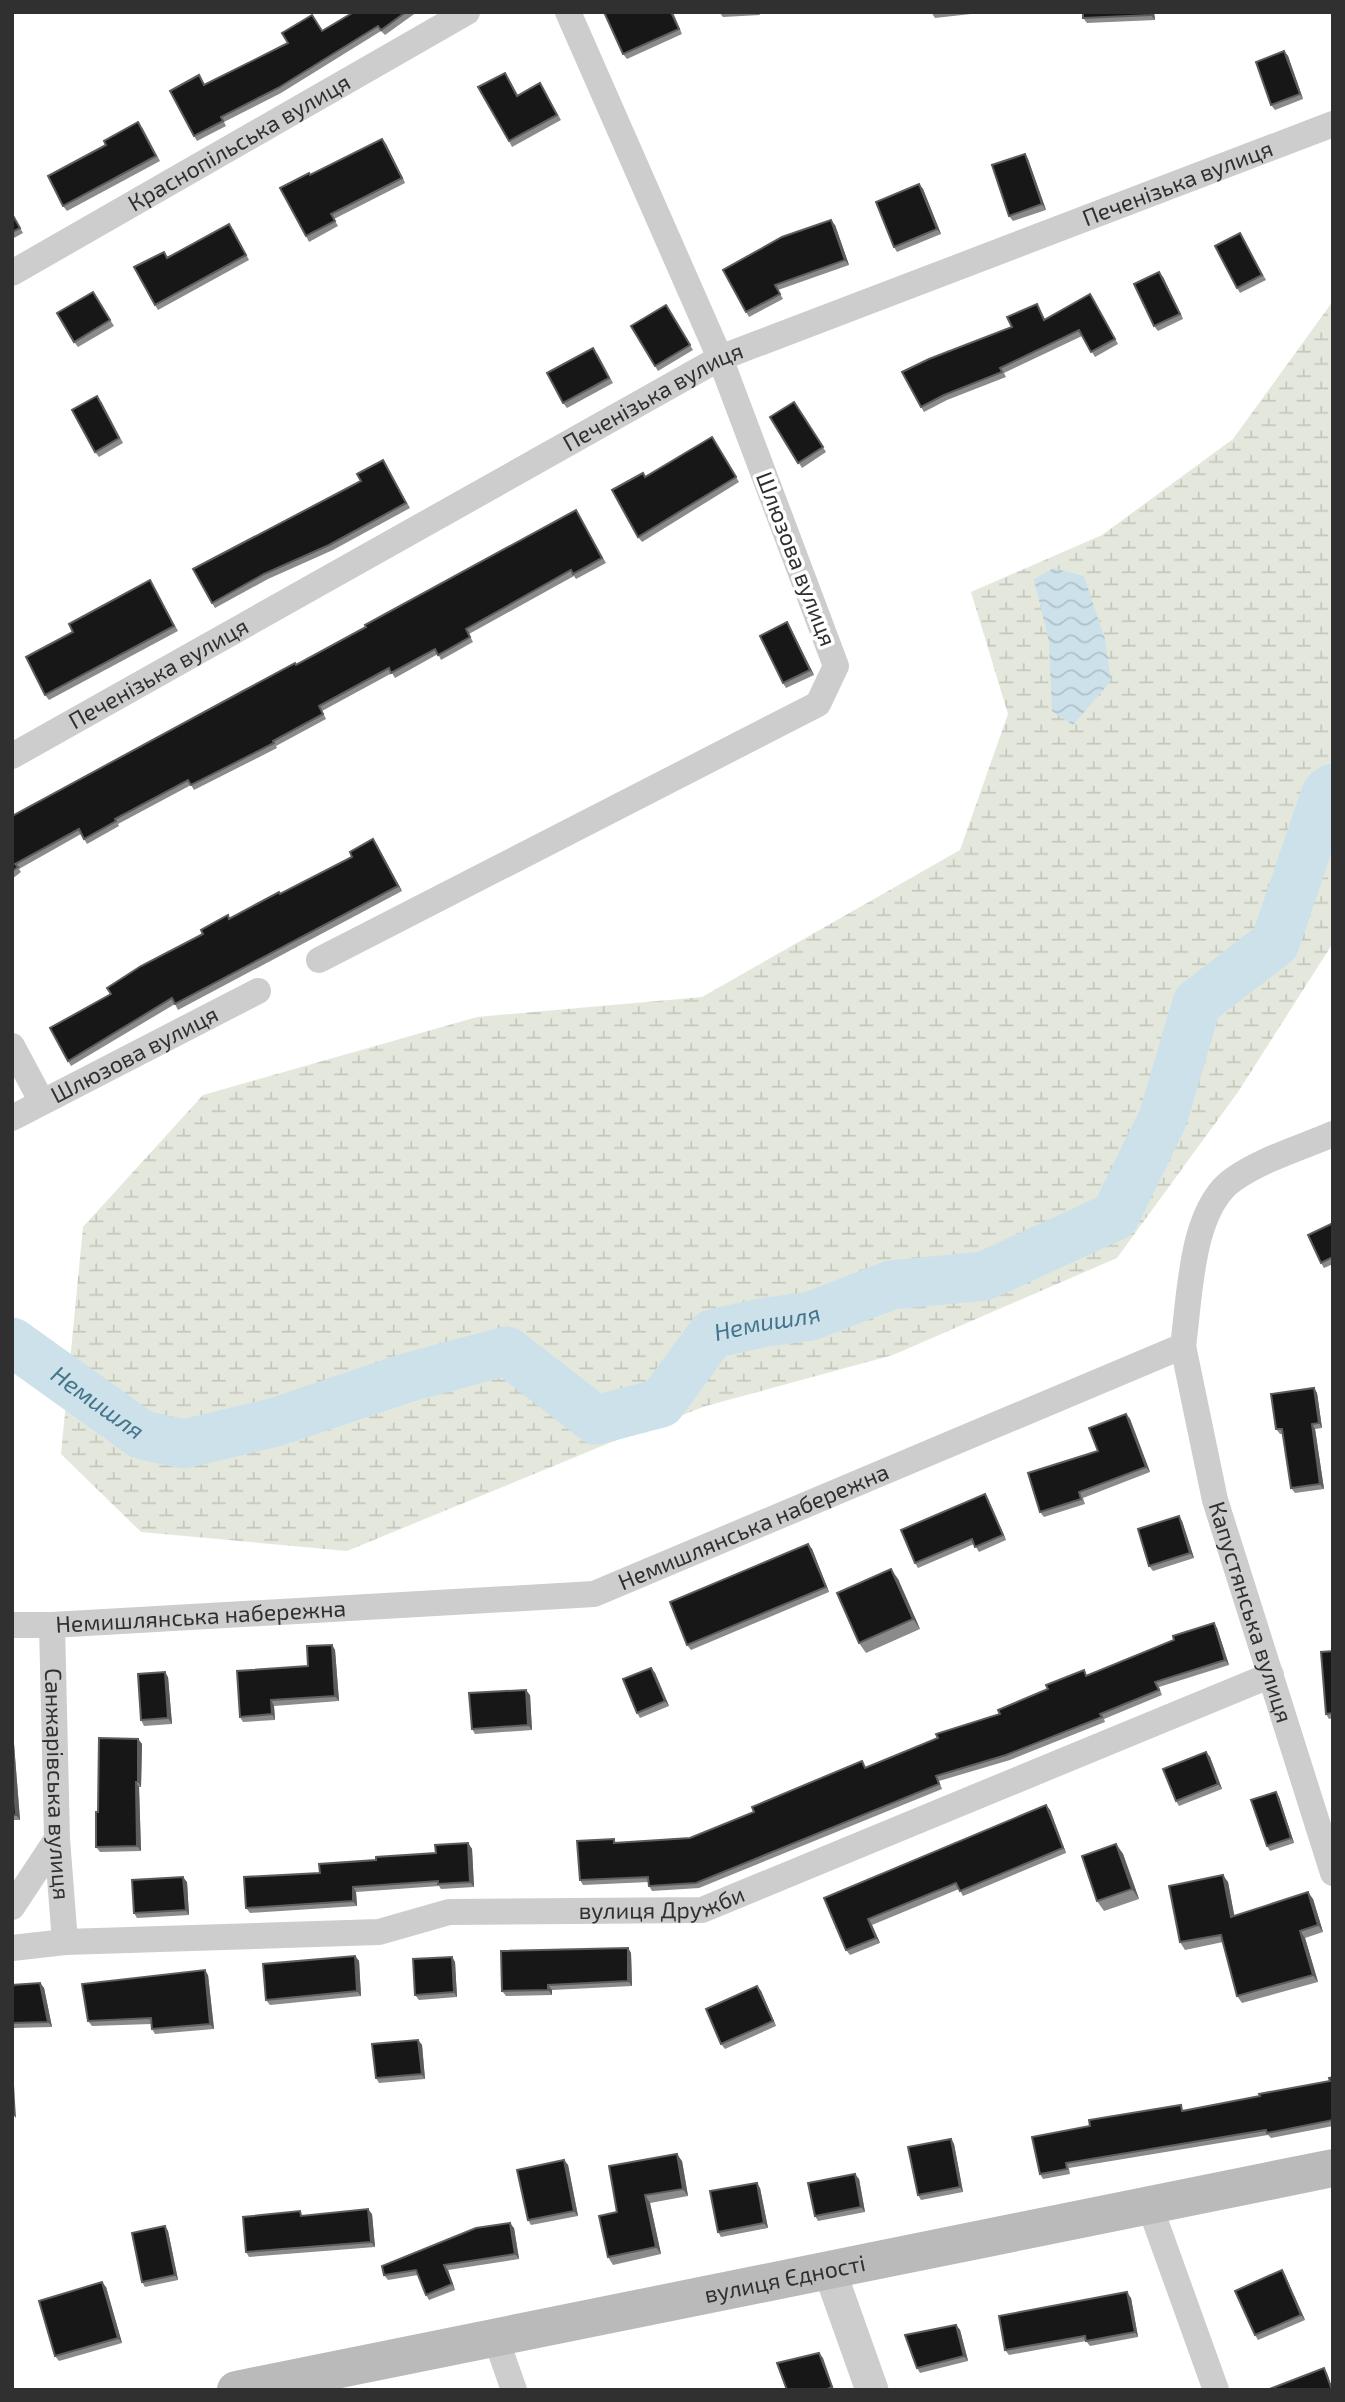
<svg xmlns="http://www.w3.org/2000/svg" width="1345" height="2402" font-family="'Exo 2',sans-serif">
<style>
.wetland{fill:url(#wetland-marsh)}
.water{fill:url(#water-waves)}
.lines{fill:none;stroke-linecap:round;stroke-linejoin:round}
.river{stroke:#cde1ea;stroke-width:49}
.minor{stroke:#cdcdcd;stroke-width:26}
.tertiary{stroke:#cdcdcd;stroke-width:33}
.secondary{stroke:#bababa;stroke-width:38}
.wall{fill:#8b8b8b}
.shaded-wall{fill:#5d5d5d}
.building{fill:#171717;stroke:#5d5d5d;stroke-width:2}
.labels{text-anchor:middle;stroke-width:7;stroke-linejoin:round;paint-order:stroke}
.street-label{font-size:23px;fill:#303030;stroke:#fff}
.water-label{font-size:24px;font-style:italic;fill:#44758c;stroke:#fff}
</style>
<defs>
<pattern id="wetland-marsh" width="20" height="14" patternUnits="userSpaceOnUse" patternTransform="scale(1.75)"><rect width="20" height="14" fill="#e4e8dc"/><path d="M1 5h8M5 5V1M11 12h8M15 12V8" fill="none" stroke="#c4c7bd"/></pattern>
<pattern id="water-waves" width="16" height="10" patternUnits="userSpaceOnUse" patternTransform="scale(1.75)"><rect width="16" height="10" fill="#cde1ea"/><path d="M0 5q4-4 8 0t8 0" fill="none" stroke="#b0c1c9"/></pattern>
</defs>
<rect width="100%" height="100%" fill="#fff"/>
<!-- wetland -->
<path class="wetland" d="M1333,301V943L1238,1092L1117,1258L893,1355L706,1406L607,1444L347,1551L141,1532L61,1454L83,1227L203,1095L477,1017L702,997L960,850L1008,714L971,592L1102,535L1233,439Z"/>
<!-- water -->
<path class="water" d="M1054,568L1084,576L1105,639L1111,681L1073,725L1052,711L1049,642L1034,579Z"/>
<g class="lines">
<!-- river -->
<path class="river" id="s1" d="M12,1342L142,1435L184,1444L276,1422L406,1378L507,1351L596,1420L661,1403L712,1334L761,1323L811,1316L891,1285L984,1276L1115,1216L1163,1118L1197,1003L1275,943L1326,793L1333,788"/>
<!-- minor -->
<g class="minor">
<path id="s2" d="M12,273L467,12"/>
<path id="s3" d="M12,756L720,358L1333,124"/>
<path d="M319,960L818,704L836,666L720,358L568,12"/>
<path d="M12,1046L42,1102"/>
<path id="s4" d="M12,1118L258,991"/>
<path id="s5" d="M1183,1346L1215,1500L1333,1873"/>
<path id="s6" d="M12,1625H52L594,1594L1183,1346C1190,1298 1190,1209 1234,1179C1263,1159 1300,1148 1333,1134"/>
<path id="s7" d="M52,1625L57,1839L65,1942"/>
<path d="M12,1907L57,1839"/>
<path id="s8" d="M12,1948L65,1942L379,1932L449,1912L702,1910L1271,1675"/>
<path d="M1149,2204L1216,2390"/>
<path d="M495,2336L514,2390"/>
</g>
<!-- tertiary -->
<path class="tertiary" d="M829,2269L872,2390"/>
<!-- secondary -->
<path class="secondary" id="s9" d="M236,2390L1333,2168"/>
</g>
<!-- wall -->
<g class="wall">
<path d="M354,12H417L385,35L381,31L281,93L224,122L226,126L197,141L194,136L199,75L205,85L323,31Z"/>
<path d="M604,12H673L682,34L627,59L623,54Z"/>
<path d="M719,12H759L760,15L723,17Z"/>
<path d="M931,12H980V13L935,18Z"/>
<path d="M1083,12H1154L1155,20L1087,23L1083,18Z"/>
<path d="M1284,51L1288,56L1303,99L1275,110L1271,105Z"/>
<path d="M508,78L518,95L543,88L561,120L512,147L509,141Z"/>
<path d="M142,127L160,161L67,211L63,206L106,145Z"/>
<path d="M386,144L405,183L334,219L338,226L309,242L306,236L310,175Z"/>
<path d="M1025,154L1028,159L1046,210L1013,221L1009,216Z"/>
<path d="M919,184L923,189L941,234L897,252L894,247Z"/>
<path d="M12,213L23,233L12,239Z"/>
<path d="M835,225L849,265L778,290L783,299L749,317L746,312Z"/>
<path d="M233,229L249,260L158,310L155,305L167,257Z"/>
<path d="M1240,233L1266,280L1240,293L1237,288Z"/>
<path d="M1163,277L1183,319L1158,331L1154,326Z"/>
<path d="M93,292L114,326L78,347L74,342Z"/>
<path d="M1090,294L1118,344L1095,357L1082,336L1004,373L1006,377L947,400L924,412L921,407L1037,304L1045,319Z"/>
<path d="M666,305L693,350L658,371L655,366Z"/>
<path d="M597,353L613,383L567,408L563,403Z"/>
<path d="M101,401L123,443L99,457L95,452Z"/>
<path d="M794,402L826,452L802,468L770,417Z"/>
<path d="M712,437L739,482L642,542L638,537Z"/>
<path d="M383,460L410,508L333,550L268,579L215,608L212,603L361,481Z"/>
<path d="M576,510L606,563L576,579L574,576L469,634L473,642L441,660L438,654L395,678L392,673L322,711L326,719L276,746L277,748L194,790L191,785L118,824L119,826L87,844L81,834L19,869L21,872L12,879V816L296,665Z"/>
<path d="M150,580L178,631L49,700L45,695L73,632Z"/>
<path d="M790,627L814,675L786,688L783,683Z"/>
<path d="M377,845L402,891L178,1010L175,1004L71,1066L68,1061L111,994L203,934L229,919Z"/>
<path d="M1333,1223V1264L1324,1268L1321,1263Z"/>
<path d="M1314,1388L1317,1393L1322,1428L1315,1429L1324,1489L1295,1493L1291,1488L1283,1434H1280L1276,1429Z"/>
<path d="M1126,1414L1130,1419L1150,1472L1083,1498L1085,1504L1044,1517L1040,1512L1098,1451Z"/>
<path d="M985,1494L988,1499L1006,1540L979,1552L974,1544L918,1568L915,1563Z"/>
<path d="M1182,1521L1194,1558L1153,1571L1149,1566Z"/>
<path d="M808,1544L812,1549L829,1592L691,1650L687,1645Z"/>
<path d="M898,1579L920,1629L866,1653L859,1643Z"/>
<path d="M1217,1628L1229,1665L1159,1687L1162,1695L1104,1719L1105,1722L1010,1760L939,1781L942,1789L699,1888L652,1891L649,1886V1882L583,1885L580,1880L614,1839L616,1843L690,1838L1000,1714L1088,1676Z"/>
<path d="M332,1645L335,1650L339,1701L274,1706L275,1720L243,1722L240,1717L308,1666Z"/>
<path d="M1333,1651V1718L1329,1719L1326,1714Z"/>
<path d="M651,1668L655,1673L669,1706L640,1718L637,1713Z"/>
<path d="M168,1677L172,1724L144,1726L141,1720Z"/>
<path d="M530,1695L532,1730L475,1734L472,1729Z"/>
<path d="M138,1739L142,1744L141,1787H139L141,1851L100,1852L96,1847L98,1812Z"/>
<path d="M12,1741L14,1744L20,1820H12Z"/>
<path d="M1206,1752L1210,1757L1222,1789L1179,1806L1176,1801Z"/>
<path d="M1276,1792L1279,1797L1294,1843L1270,1851L1267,1846Z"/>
<path d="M1046,1805L1050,1810L1066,1853L963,1896L959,1889L872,1925L880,1943L850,1955L846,1950L824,1898Z"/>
<path d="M468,1843L472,1849L474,1887L441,1889L439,1886L356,1892L357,1906L250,1913L246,1908L320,1873L376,1860L436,1853Z"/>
<path d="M1116,1844L1123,1854L1139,1899L1104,1911L1097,1901Z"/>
<path d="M187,1882L189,1915L137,1918L134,1913Z"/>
<path d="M1228,1882L1234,1916L1313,1899L1323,1932L1305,1938L1318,1982L1242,2003L1237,1996L1223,1942L1185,1950L1180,1942Z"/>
<path d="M628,1948L631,1953L632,1986L552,1990V1995L506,1996L502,1991Z"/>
<path d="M355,1956L359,1961L361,1996L270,2005L266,2000Z"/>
<path d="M452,1957L455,1962L457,1997L419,2000L415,1995Z"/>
<path d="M208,1975L214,2029L155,2034L152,2029L151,2024L92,2026L88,2021Z"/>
<path d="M40,1983L44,1988L52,2027L12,2028V1985Z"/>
<path d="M757,1986L761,1991L776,2026L725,2049L721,2044Z"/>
<path d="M418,2040L422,2045L425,2079L379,2083L376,2078Z"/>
<path d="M1333,2077V2126L1271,2138L1268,2135L1069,2168L1070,2174L1043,2179L1040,2174L1185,2110L1260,2096L1330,2081Z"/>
<path d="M951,2139L954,2144L963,2192L921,2200L918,2195Z"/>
<path d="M564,2160L568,2165L578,2216L531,2225L528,2220Z"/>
<path d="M682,2161L688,2196L650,2203L661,2254L613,2265L608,2257L617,2212Z"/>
<path d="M859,2179L865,2212L818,2221L815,2216Z"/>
<path d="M760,2188L768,2228L721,2237L718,2232Z"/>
<path d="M372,2214L375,2247L249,2257L246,2252Z"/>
<path d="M165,2226L168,2231L178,2280L145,2287L142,2282Z"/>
<path d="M514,2228L519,2259L448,2270L455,2290L429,2300L426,2295L418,2275L388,2280L384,2275Z"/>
<path d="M1282,2270L1285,2275L1305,2320L1258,2340L1255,2335Z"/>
<path d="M106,2287L122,2343L59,2361L55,2356Z"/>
<path d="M1131,2298L1138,2337L1090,2346L1086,2341L1009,2355L1005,2350Z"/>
<path d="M956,2325L960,2330L968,2361L920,2373L917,2368Z"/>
</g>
<!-- shaded-wall -->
<g class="shaded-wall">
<path d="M1151,12H1154L1155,20L1151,15Z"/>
<path d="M1284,51L1288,56L1303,99L1300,94Z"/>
<path d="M382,139L386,144L405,183L402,178Z"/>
<path d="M1025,154L1028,159L1046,210L1042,204Z"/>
<path d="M919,184L923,189L941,234L937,229Z"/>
<path d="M831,220L835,225L849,265L845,260Z"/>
<path d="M1159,272L1163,277L1183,319L1180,314Z"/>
<path d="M787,622L790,627L814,675L810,670Z"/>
<path d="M373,839L377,845L402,891L398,886Z"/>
<path d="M1314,1388L1317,1393L1322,1428L1319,1423Z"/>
<path d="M1126,1414L1130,1419L1150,1472L1146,1467Z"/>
<path d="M1312,1424L1315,1429L1324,1489L1320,1484Z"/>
<path d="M985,1494L988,1499L1006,1540L1003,1535Z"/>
<path d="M1179,1516L1182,1521L1194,1558L1190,1553Z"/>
<path d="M808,1544L812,1549L829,1592L826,1587Z"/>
<path d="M891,1569L898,1579L920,1629L913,1619Z"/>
<path d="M1214,1623L1217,1628L1229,1665L1225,1660Z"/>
<path d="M332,1645L335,1650L339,1701L335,1696Z"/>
<path d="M651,1668L655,1673L669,1706L665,1701Z"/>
<path d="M165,1672L168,1677L172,1724L168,1718Z"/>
<path d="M526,1690L530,1695L532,1730L528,1725Z"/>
<path d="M271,1700L274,1706L275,1720L272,1714Z"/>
<path d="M138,1739L142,1744L141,1787L138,1782Z"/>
<path d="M12,1741L14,1744L20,1820L16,1815L12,1761Z"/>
<path d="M1206,1752L1210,1757L1222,1789L1218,1784Z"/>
<path d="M136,1782L139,1787L141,1851L137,1846Z"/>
<path d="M1276,1792L1279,1797L1294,1843L1291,1838Z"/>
<path d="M1046,1805L1050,1810L1066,1853L1063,1848Z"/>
<path d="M468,1843L472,1849L474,1887L470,1882Z"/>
<path d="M1116,1844L1123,1854L1139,1899L1132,1889Z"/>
<path d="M1223,1875L1228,1882L1236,1924L1231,1917Z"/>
<path d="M183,1877L187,1882L189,1915L186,1910Z"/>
<path d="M353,1887L356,1892L357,1906L353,1901Z"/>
<path d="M1308,1892L1313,1899L1323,1932L1318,1925Z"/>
<path d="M868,1919L872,1925L880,1943L876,1938Z"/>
<path d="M1300,1931L1305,1938L1318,1982L1313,1975Z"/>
<path d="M628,1948L631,1953L632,1986L628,1981Z"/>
<path d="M355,1956L359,1961L361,1996L357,1991Z"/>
<path d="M452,1957L455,1962L457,1997L454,1992Z"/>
<path d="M205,1970L208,1975L214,2029L210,2024Z"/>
<path d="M40,1983L44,1988L52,2027L48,2022Z"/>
<path d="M548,1985L552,1990V1995L548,1990Z"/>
<path d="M757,1986L761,1991L776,2026L773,2021Z"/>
<path d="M418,2040L422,2045L425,2079L422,2074Z"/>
<path d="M12,2069H13L16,2118L12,2113Z"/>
<path d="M951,2139L954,2144L963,2192L960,2187Z"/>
<path d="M677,2154L682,2161L688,2196L683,2189Z"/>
<path d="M564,2160L568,2165L578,2216L574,2211Z"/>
<path d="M855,2174L859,2179L865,2212L861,2207Z"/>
<path d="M757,2183L760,2188L768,2228L764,2223Z"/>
<path d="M645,2195L650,2203L661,2254L656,2247Z"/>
<path d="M368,2209L372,2214L375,2247L371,2242Z"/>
<path d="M510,2223L514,2228L519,2259L515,2254Z"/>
<path d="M165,2226L168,2231L178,2280L175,2275Z"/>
<path d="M444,2265L448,2270L455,2290L452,2284Z"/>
<path d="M1282,2270L1285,2275L1305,2320L1301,2315Z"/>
<path d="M102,2282L106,2287L122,2343L118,2338Z"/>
<path d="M1127,2292L1131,2298L1138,2337L1135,2332Z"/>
<path d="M956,2325L960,2330L968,2361L964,2356Z"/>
<path d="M819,2353L823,2358L834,2390L832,2387Z"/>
<path d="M1324,2368L1327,2373L1333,2390H1332Z"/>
</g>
<!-- building -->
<g class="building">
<path d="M354,12H406L381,30L378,26L278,88L221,117L223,121L194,136L170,91L199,75L204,85L288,43L282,33L312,15L322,31Z"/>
<path d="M604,12H671L679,29L623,54Z"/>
<path d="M1083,12H1151V15L1083,18Z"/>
<path d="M1284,51L1300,94L1271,105L1256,62Z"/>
<path d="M505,73L517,96L540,83L557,115L509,141L478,87Z"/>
<path d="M138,122L156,156L63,206L48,176L106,145L104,141Z"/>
<path d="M382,139L402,178L331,214L335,221L306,236L280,188L309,173L310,175Z"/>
<path d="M1025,154L1042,204L1009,216L992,165Z"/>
<path d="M919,184L937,229L894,247L876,202Z"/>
<path d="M12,214L20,228L12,232Z"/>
<path d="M831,220L845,260L775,285L780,294L746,312L723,270L782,237Z"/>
<path d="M229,224L246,255L155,305L134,267L164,252L167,258Z"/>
<path d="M1240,233L1262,275L1237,288L1215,246Z"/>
<path d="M1159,272L1180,314L1154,326L1134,284Z"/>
<path d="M93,292L110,320L74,342L57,313Z"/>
<path d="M1090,294L1115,339L1091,352L1079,330L1000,368L1002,372L944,395L921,407L902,372L929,359L1012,327L1007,317L1037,304L1044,320Z"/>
<path d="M666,305L690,345L655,366L631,326Z"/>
<path d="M593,348L609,378L563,403L547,373Z"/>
<path d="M97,396L119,438L95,452L72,410Z"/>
<path d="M794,402L823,447L798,463L770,417Z"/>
<path d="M712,437L736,477L638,537L612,490L643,473L645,477Z"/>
<path d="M383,460L406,503L329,545L264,574L212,603L193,569L361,481L357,474Z"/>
<path d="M576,510L602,558L573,574L571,570L466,629L470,637L438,655L435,649L391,673L389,668L319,706L323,714L273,741L274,743L191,785L188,780L115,819L116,821L84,839L79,829L15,864L18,867L12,871V816L245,690L295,663L296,665L366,627L365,625Z"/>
<path d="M150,580L174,626L45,695L26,657L73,632L69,624Z"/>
<path d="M787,622L810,670L783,683L760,636Z"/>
<path d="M373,839L398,886L175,1004L172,998L68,1061L50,1028L111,994L107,988L141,966L203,934L201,930L228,915L229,919L279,892L280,894L352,857L350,852Z"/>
<path d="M1333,1223V1257L1321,1263L1308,1235Z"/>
<path d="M1314,1388L1319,1423L1312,1424L1320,1484L1291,1488L1282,1429H1276L1271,1394Z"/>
<path d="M1126,1414L1146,1467L1079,1492L1081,1499L1040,1512L1028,1473L1098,1451L1089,1428Z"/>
<path d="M985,1494L1003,1535L975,1547L972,1539L915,1563L901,1530Z"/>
<path d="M1179,1516L1190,1553L1149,1566L1138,1529Z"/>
<path d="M808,1544L826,1587L687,1645L670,1602Z"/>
<path d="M891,1569L913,1619L859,1643L837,1593Z"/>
<path d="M1214,1623L1225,1660L1155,1682L1159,1690L1100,1714L1102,1717L1006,1755L936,1776L939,1784L696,1883L649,1886L648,1877L580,1880L577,1841L614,1839V1843L690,1838L754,1812L752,1807L862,1761L865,1768L938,1738L936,1734L1000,1714L998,1710L1048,1689L1046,1685L1084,1670L1086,1676L1174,1640L1173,1636Z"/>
<path d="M332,1645L335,1696L271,1700L272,1714L240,1717L237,1671L308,1666L307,1646Z"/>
<path d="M1333,1651V1713L1326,1714L1321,1652Z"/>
<path d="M651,1668L665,1701L637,1713L623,1679Z"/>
<path d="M165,1672L168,1718L141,1720L138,1674Z"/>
<path d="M526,1690L528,1725L472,1729L469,1693Z"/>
<path d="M99,1738L138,1739V1782H136L137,1846L96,1847V1812H98Z"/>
<path d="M1206,1752L1218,1784L1176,1801L1163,1769Z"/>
<path d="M12,1761L16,1815H12Z"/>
<path d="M1276,1792L1291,1838L1267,1846L1251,1800Z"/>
<path d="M1046,1805L1063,1848L960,1891L956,1883L868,1919L876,1938L846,1950L824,1898Z"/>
<path d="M468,1843L470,1882L438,1884V1881L353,1887V1901L246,1908L244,1877L320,1873L319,1864L376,1860V1857L436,1853L435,1845Z"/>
<path d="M1116,1844L1132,1889L1097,1901L1082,1856Z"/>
<path d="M1223,1875L1231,1917L1308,1892L1318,1925L1300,1931L1313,1975L1237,1996L1221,1935L1180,1942L1169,1886Z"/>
<path d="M183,1877L186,1910L134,1913L132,1880Z"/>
<path d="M628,1948V1981L548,1985V1990L502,1991L501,1951Z"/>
<path d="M355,1956L357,1991L266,2000L263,1964Z"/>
<path d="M452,1957L454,1992L415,1995L413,1959Z"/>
<path d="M205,1970L210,2024L152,2029L151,2018L88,2021L82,1984Z"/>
<path d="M40,1983L48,2022L12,2023V1985Z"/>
<path d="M757,1986L773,2021L721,2044L706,2009Z"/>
<path d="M418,2040L422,2074L376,2078L372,2044Z"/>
<path d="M1333,2077V2120L1267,2133L1266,2130L1066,2163L1067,2169L1040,2174L1032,2137L1090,2126L1089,2120L1181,2105L1182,2111L1260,2096L1259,2094L1330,2081L1329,2078Z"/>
<path d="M951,2139L960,2187L918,2195L908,2147Z"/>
<path d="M677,2154L683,2189L645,2195L656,2247L608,2257L599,2216L617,2212L609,2166Z"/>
<path d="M564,2160L574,2211L528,2220L517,2170Z"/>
<path d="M855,2174L861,2207L815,2216L808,2183Z"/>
<path d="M757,2183L764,2223L718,2232L710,2191Z"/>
<path d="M368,2209L371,2242L246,2252L243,2217L300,2211L301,2216Z"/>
<path d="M510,2223L515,2254L444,2265L452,2284L426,2295L416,2270L384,2275L382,2266L476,2228Z"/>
<path d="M165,2226L175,2275L142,2282L132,2233Z"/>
<path d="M1282,2270L1301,2315L1255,2335L1235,2291Z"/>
<path d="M102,2282L118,2338L55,2356L39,2301Z"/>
<path d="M1127,2292L1135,2332L1086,2341L1085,2336L1005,2350L999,2316Z"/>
<path d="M956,2325L964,2356L917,2368L905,2335Z"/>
<path d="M819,2353L832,2387L825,2390H787L777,2363Z"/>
<path d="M1324,2368L1332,2390H1267Z"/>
</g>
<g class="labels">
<!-- street labels -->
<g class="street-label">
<text dy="8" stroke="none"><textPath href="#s2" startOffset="262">Краснопільська вулиця</textPath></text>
<text dy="8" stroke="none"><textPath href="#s3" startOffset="1302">Печенізька вулиця</textPath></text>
<text dy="8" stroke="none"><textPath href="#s3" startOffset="735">Печенізька вулиця</textPath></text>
<text transform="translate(796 559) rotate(69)" y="8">Шлюзова вулиця</text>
<text dy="8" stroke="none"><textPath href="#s3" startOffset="168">Печенізька вулиця</textPath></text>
<text dy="8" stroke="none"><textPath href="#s4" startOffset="138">Шлюзова вулиця</textPath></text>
<text dy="8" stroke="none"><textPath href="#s6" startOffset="756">Немишлянська набережна</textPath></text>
<text dy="8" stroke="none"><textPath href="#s5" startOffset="275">Капустянська вулиця</textPath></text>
<text dy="8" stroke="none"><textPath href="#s6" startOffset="189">Немишлянська набережна</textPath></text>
<text dy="8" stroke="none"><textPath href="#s7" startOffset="159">Санжарівська вулиця</textPath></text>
<text dy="8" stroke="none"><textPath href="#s8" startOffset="654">вулиця Дружби</textPath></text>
<text dy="8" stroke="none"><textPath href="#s9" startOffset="560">вулиця Єдності</textPath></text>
</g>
<!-- water labels -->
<g class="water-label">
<text dy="8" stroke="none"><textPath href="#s1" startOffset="861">Немишля</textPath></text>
<text dy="8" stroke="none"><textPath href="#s1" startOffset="105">Немишля</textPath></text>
</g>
</g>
<!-- border -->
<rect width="1345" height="2402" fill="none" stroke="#303030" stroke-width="28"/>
</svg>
